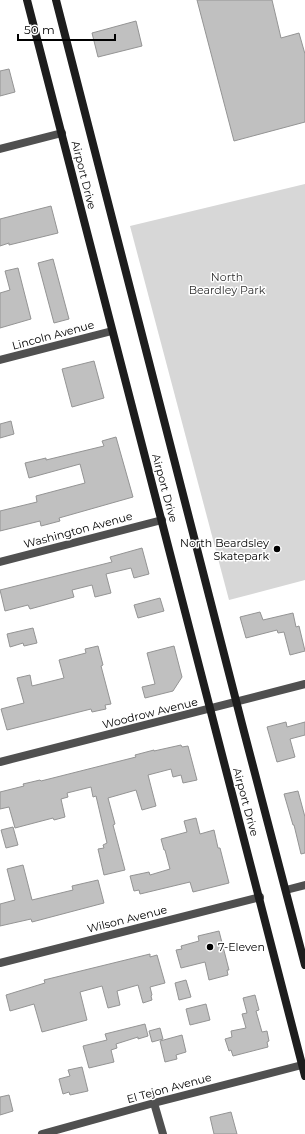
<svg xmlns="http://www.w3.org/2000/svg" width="305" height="1134" font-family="Montserrat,sans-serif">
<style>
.green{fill:#d7d7d7}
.building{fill:#c0c0c0;stroke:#949494}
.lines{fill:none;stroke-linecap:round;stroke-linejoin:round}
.street{stroke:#505050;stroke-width:8}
.secondary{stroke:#1d1d1d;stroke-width:8}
.poi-dot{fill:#000;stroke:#fff;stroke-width:1.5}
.labels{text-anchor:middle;stroke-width:3;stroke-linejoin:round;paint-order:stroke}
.street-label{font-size:11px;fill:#000;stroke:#fff}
.park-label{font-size:11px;fill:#2e2e2e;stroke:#fff}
.poi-label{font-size:11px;fill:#000;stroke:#fff;text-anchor:end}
</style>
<rect width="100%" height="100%" fill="#fff"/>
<!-- green -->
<path class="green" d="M305,184V580L229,600L130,226Z"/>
<!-- building -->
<g class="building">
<path d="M197,0H272L281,38L299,33L305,54V122L234,141Z"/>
<path d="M136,21L142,46L98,57L92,33Z"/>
<path d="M9,69L15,92L0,96V71Z"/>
<path d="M51,206L58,233L9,245V243L0,246V219Z"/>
<path d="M53,259L69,319L54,323L38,263Z"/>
<path d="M18,268L31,319L0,328V293L10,290L5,271Z"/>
<path d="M94,361L104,398L72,407L62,369Z"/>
<path d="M11,421L14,434L0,438V424Z"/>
<path d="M116,437L133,497L59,518L60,521L41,526L40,521L0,531V511L37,502L36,496L85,483L80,464L29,478L25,463L46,458V460L104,446L102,441Z"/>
<path d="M142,548L149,574L134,578L131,568L106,574L111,593L95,597L92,585L72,590L74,597L30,609L28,605L5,611L0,590L112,562L110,557Z"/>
<path d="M160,598L164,611L138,618L134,605Z"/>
<path d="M260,612L263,620L293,613L296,627L299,626L305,651L290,655L284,632L278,633L277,630L246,638L240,617Z"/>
<path d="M33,628L37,643L24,646L23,643L10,647L7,634Z"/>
<path d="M98,646L103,665L101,666L111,704L105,705L106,709L92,712L91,709L7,730L1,709L24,703L17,678L30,675L32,686L64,678L59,660L86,653L85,649Z"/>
<path d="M174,646L182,677L173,691L145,698L142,687L155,684L147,653Z"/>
<path d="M286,722L287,727L305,722V735L290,739L295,757L277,762L267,727Z"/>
<path d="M181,745L182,747L188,746L197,780L183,783L181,775L173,777L171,769L148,775L156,806L142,810L136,790L108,798L115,824L113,825L125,870L104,875L98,849L104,848L103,845L107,843L96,796L93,797L91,787L67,793L68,797L61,799L65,817L54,820L53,818L15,828L9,807L0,809V792L24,786L23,784L40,780L41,781L136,757L135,755L154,750V751Z"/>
<path d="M298,791L305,817V853L301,854L294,825H293L284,794Z"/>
<path d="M196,818L200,834L214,830L218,848H220L229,883L193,892L190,882L140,894L139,890L134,891L130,876L149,872L150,875L170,869L165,850H164L161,839L187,832L184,821Z"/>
<path d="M13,827L18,845L6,848L1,830Z"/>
<path d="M23,865L32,900L73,890L72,886L98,880L104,903L32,922L31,919L0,926V904L15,900L7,869Z"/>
<path d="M219,931L229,970H227L228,975L209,980L205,962L181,968L176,950L182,949L181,946L199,941L198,936Z"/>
<path d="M150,954V957L157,955L165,983L150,987L152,995L151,996L152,1000L143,1003L138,985L117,991L120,1005L108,1008L102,986L80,992L87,1020L42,1032L34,1004L10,1011L6,995L45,983L44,980Z"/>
<path d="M186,980L191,997L179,1000L175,983Z"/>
<path d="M255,995L259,1010L256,1011L262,1032L267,1031L269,1041L267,1042L268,1047L233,1056L231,1050L229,1051L225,1039L232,1037L231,1031L246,1028L242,1014L247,1013L243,998Z"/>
<path d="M206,1004L210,1020L190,1025L186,1009Z"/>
<path d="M145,1024L148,1036L138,1039V1037L116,1044L117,1048L111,1050L114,1062L89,1068L83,1046L107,1040L105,1034Z"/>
<path d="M160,1028L163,1039L152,1042L149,1031Z"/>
<path d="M182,1035L186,1052L176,1055L177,1059L165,1062L160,1041Z"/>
<path d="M82,1067L88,1091L70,1095L69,1092L63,1094L59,1079L70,1076L68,1070Z"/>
<path d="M9,1095L13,1111L0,1115V1097Z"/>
<path d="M231,1112L237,1134H214L210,1117Z"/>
</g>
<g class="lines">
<!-- street -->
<g class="street">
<path d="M0,149L62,133"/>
<path d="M0,360L112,331"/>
<path d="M0,562L162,520"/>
<path d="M0,762L305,684"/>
<path d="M286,890L305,885"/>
<path d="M0,963L260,897"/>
<path d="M154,1103L163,1134"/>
<path d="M42,1134L154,1103L302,1065"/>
</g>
<!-- secondary -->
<g class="secondary">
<path d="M27,0C121,358 213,717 305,1076"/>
<path d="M56,0L242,724L305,965"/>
</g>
</g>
<!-- markers -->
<g class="poi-dot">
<circle cx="277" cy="549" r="4"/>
<circle cx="210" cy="947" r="4"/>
</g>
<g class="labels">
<!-- street labels -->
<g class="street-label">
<text transform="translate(84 175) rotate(76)" y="4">Airport Drive</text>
<text transform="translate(53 335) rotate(-15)" y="4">Lincoln Avenue</text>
<text transform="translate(165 488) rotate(75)" y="4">Airport Drive</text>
<text transform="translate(78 530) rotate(-15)" y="4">Washington Avenue</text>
<text transform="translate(150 713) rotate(-14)" y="4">Woodrow Avenue</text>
<text transform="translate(246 802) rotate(75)" y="4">Airport Drive</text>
<text transform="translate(127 919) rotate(-14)" y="4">Wilson Avenue</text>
<text transform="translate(169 1088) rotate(-15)" y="4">El Tejon Avenue</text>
</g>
<!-- park labels -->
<g class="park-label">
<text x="227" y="281">North<tspan x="227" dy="13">Beardley Park</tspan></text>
</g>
<!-- poi labels -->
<g class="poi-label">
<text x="269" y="547">North Beardsley<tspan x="269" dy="13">Skatepark</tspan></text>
<text x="218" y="951" text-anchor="start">7-Eleven</text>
</g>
</g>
<!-- scale -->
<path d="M18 34v6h97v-6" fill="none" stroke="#000000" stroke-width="2"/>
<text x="24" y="34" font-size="12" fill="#000000" stroke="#ffffff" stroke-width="3" paint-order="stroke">50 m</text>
</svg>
